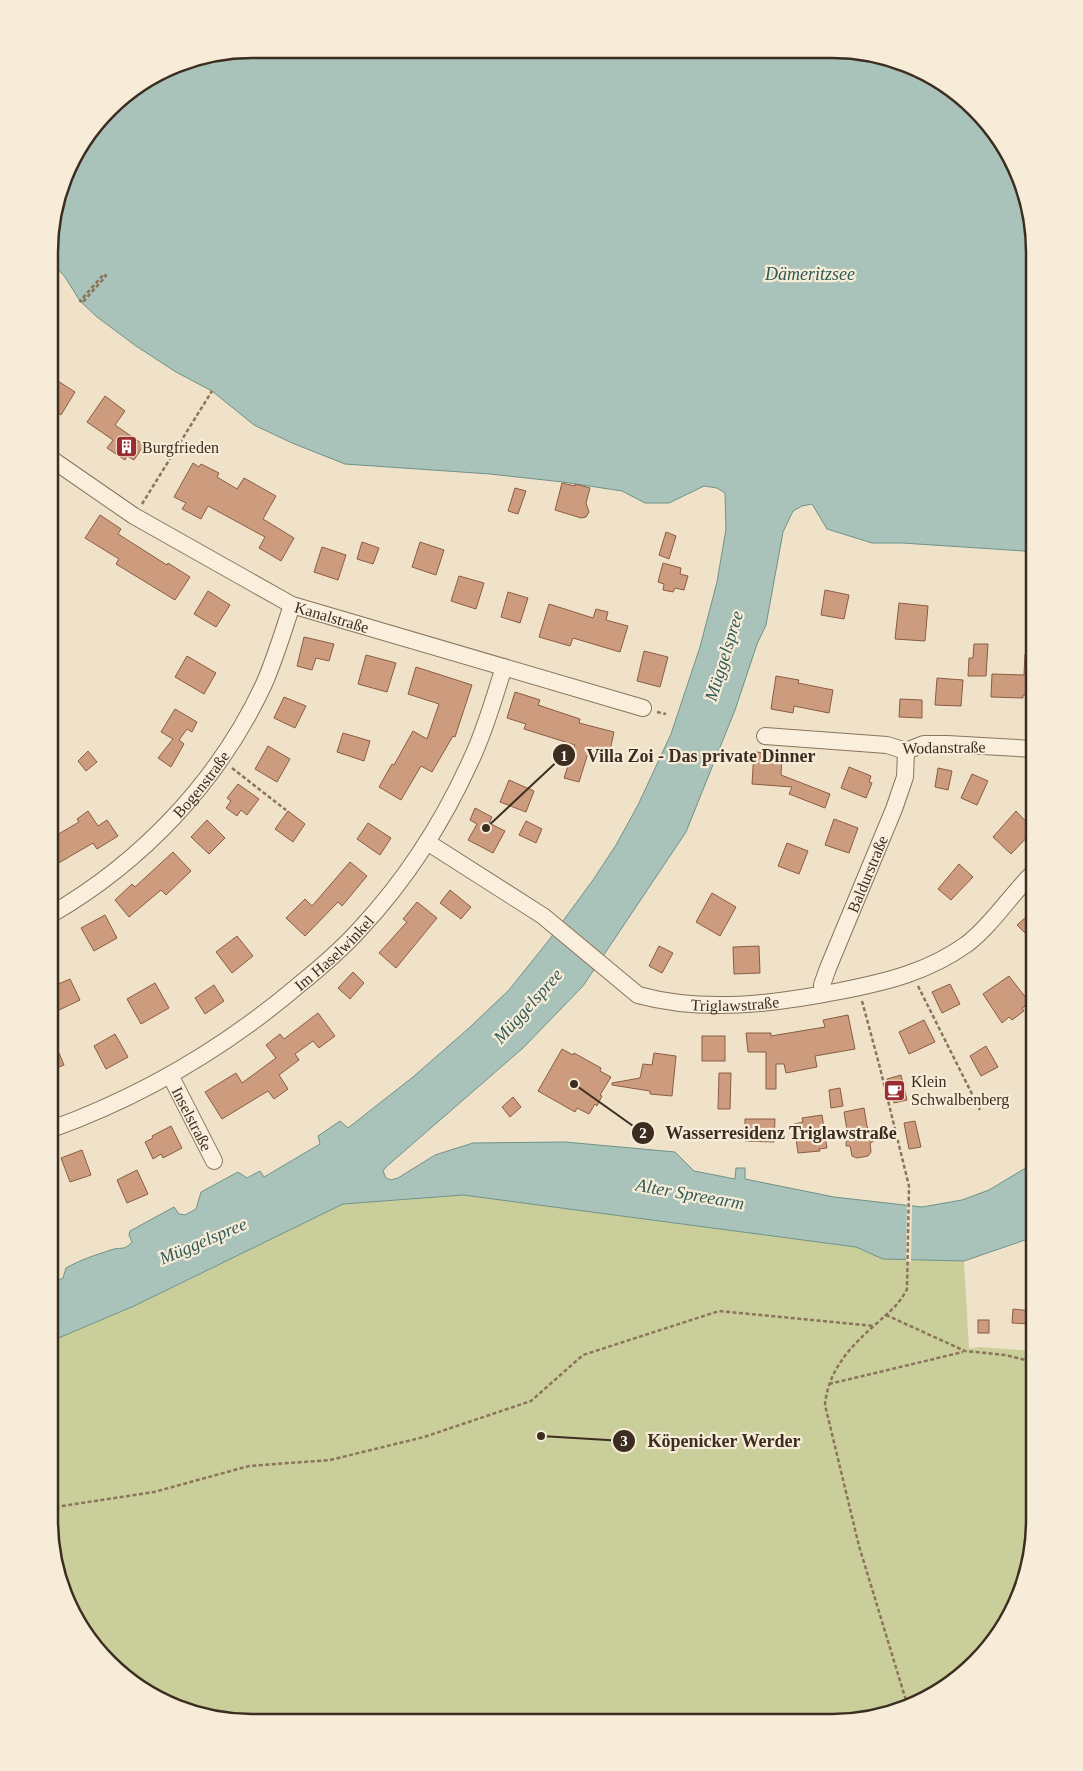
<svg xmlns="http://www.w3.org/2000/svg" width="1083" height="1771" font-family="Georgia,serif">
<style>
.green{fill:#cace9b}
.water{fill:#a9c3ba;stroke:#6f9288}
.pier{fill:#efe2c8}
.building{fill:#cd9c7e;stroke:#8b5c42}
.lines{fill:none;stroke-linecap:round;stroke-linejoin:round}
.minor-casing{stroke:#8b745c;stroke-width:18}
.path{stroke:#8b745c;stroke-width:2.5;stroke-dasharray:4 2.5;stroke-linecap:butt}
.minor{stroke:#f9efdc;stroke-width:16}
.labels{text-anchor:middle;stroke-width:4.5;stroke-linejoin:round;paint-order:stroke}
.poi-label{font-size:16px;fill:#3c2d20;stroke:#f6ecd8;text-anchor:start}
.street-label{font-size:16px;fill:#3c2d20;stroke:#f6ecd8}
.water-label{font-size:18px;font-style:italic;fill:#2f5b57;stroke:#f6ecd8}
.rim{fill:none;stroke:#3c2d20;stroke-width:2.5}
.leader{fill:none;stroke:#3c2d20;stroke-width:2}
.callout-dot{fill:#3c2d20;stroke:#f6ecd8;stroke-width:2}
.mark-label{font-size:15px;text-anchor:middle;font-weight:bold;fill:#fff}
.callout-label{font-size:18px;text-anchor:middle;font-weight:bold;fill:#3c2d20;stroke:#f6ecd8;stroke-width:4.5;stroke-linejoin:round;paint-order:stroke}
</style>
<rect width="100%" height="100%" fill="#efe2c8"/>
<!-- green -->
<path class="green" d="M463,1195L856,1247L883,1259L964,1261L969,1349L979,1347L1034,1351V1533L1023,1585L993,1643L955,1680L909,1707L832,1722L225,1721L174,1707L128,1681L90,1643L64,1597L49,1520V1342L134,1306L343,1204Z"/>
<!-- water -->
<path class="water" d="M251,49L859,51L910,64L955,91L993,128L1019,174L1034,251V556L1028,555L1024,551L902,543H872L827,529L812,504L802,506L793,511L783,532L766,625L757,644L735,710L686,832L583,986L523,1048L386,1167L383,1171L386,1178L391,1180L398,1178L435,1155L473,1143L565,1142L675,1152L694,1171L735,1179L736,1168H745V1179L834,1197L922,1207L962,1200L989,1190L1034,1163V1235L1025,1240L964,1261L883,1259L856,1247L463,1195L343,1204L134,1306L49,1342V1280L54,1282L63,1278L66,1268C80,1260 95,1255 111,1250C121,1246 123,1252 132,1242L129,1235L130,1231L174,1207L179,1214L185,1215L196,1209L201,1192L238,1172L247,1178L260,1171L264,1177L320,1144L318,1136L340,1121L348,1128L413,1077L469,1028L509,990L549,940L593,880L616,845L638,805L671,734L700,647L717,582L726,529L725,493L717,488L704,486L669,503H645L622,491L563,482L490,474L345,464L292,443L254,425L212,391L176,372L136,346L97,317L80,301L65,277L50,260V225L70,161L117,99L174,64Z"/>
<!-- pier -->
<path class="pier" d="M907,1203H912L911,1262H906Z"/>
<!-- building -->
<g class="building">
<path d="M50,376L75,392L61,415L50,408Z"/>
<path d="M105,396L125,411L115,425L144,445L134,460L127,456L125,460L107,448L113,440L87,422Z"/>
<path d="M193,463L199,467L201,464L219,473L217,477L237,489L244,478L276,496L263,519L294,538L281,561L259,548L265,537L208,506L201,519L182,509L186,503L174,497Z"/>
<path d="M562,483L575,486V484L590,488L586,503L589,512L586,517L581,518L555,510Z"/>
<path d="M515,488L526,491L518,514L508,511Z"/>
<path d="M100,515L121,529L118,534L167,565L168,563L190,577L175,600L116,564L119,559L85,538Z"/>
<path d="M666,532L676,536L669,559L659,555Z"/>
<path d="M362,542L379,548L373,564L357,559Z"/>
<path d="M420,542L444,550L436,575L412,567Z"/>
<path d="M322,547L346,555L338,580L314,572Z"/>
<path d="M663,563L681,568L680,574L688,576L684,590L675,588L673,592L663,590L664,584L658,582Z"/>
<path d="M459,576L484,583L476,609L451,601Z"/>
<path d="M825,590L849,595L844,619L821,615Z"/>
<path d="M208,591L230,605L216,627L194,614Z"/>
<path d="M508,592L528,598L520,623L501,617Z"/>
<path d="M899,603L928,606L925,641L895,639Z"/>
<path d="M549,604L593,618L596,609L608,612L606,620L628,626L620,652L573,638L570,646L539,637Z"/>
<path d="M304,637L334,644L329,661L316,658L312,670L297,666Z"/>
<path d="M974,644H988L986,676H968L969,658H973Z"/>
<path d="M644,651L668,657L660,687L637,681Z"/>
<path d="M1025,654H1034V696L1023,695V698L991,697L992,674L1024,675Z"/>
<path d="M366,655L396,663L387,692L358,684Z"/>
<path d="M187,656L216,673L204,694L175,677Z"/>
<path d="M416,667L472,685L455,737L453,736L432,772L421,766L401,800L379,787L392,764L394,765L413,731L427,739L439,704L408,694Z"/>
<path d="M776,676L799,680L798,683L833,690L829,713L794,706L793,713L771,709Z"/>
<path d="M937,678L963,680L961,706L935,705Z"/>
<path d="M515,692L540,700L538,705L580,719L579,723L614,732L609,755L589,750L579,782L564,778L575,745L524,729L526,724L507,718Z"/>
<path d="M284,697L306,706L295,728L274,718Z"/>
<path d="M900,699L922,700V718L899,717Z"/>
<path d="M175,709L197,722L192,732L187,729L179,740L184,744L171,767L158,758L173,739L161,732Z"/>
<path d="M343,733L370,741L364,761L337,752Z"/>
<path d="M268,746L290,759L277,782L255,769Z"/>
<path d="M88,751L97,762L86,771L78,761Z"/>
<path d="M754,752L782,754L781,775L830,794L825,808L789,794L792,787L752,784Z"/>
<path d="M849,767L871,776L869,782L872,783L866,798L841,788Z"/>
<path d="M938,768L952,771L948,790L935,787Z"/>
<path d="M972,774L988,781L977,805L961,798Z"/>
<path d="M509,780L534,791L526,812L500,802Z"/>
<path d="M238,784L259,799L247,815L241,810L237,816L226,808L231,801L227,798Z"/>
<path d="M475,808L492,817L489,823L505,831L493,853L468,840L477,824L470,820Z"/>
<path d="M88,811L98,826L107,820L118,836L97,849L93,843L50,868V839L79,822L77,819Z"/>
<path d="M288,811L305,824L293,842L275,829Z"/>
<path d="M1016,811L1034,830L1011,854L993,837Z"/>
<path d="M834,819L858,828L849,853L825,845Z"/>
<path d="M207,820L225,838L209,854L191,837Z"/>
<path d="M526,821L542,829L536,843L519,835Z"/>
<path d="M368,823L391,838L380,855L357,839Z"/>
<path d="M787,843L808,851L799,874L778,866Z"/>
<path d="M173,852L191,871L166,895L161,890L129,917L115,900L132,884L135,887Z"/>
<path d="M350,862L367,876L342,906L338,902L305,936L286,918L305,899L312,906Z"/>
<path d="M959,864L973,877L951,900L938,889Z"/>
<path d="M450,890L471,907L461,919L440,903Z"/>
<path d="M712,893L736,907L720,936L696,922Z"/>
<path d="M417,902L437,918L396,968L379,953L407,922L403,919Z"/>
<path d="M1034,910V930L1028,936L1017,925Z"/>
<path d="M105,915L117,938L94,951L81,928Z"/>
<path d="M237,936L253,956L232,973L216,952Z"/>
<path d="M659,946L673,953L662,973L649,966Z"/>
<path d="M759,946L760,973L734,974L733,947Z"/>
<path d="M353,972L364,983L350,999L338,988Z"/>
<path d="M1009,976L1030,1003L1022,1008L1024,1011L1012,1020L1009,1017L1002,1023L983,994Z"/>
<path d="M70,979L80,1000L57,1011L49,996V988Z"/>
<path d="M155,983L169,1008L141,1024L127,999Z"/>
<path d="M950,984L960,1004L942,1013L932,992Z"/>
<path d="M214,985L224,1001L205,1014L195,998Z"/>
<path d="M318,1013L335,1036L319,1048L313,1041L295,1054L299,1060L279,1075L288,1089L274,1099L268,1091L222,1119L205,1092L236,1073L242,1083L276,1058L266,1045L280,1034L284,1039Z"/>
<path d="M848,1015L855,1049L815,1056L817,1067L786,1073L784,1064H776V1089H766V1052H748L746,1033H771V1036L825,1027L823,1020Z"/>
<path d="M924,1020L935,1042L909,1054L899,1032Z"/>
<path d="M49,1029L64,1065L49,1071Z"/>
<path d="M115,1034L128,1057L106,1069L94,1046Z"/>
<rect x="702" y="1036" width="23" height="25"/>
<path d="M986,1046L998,1067L981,1076L970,1056Z"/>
<path d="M562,1049L573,1055L574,1053L601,1068L600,1071L611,1077L600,1095L602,1096L597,1106L595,1104L589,1114L577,1108L575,1112L538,1091Z"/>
<path d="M654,1053L676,1056L672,1096L650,1094V1091L612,1085V1083L640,1078L643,1064L652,1065Z"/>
<path d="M719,1073H731L730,1109H718Z"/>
<path d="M901,1075L907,1100L894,1103L887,1079Z"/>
<path d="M840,1088L843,1106L831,1108L829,1090Z"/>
<path d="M513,1097L521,1107L510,1117L502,1107Z"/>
<path d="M864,1108L867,1126L874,1141L870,1143L871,1152L868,1156L857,1158L852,1156L850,1146H846L847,1130L844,1112Z"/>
<path d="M822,1115L827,1148L819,1149L820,1151L798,1153L794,1124L803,1122L802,1118Z"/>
<path d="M745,1119H775L774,1142L745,1141Z"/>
<path d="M915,1121L921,1147L909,1149L904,1123Z"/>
<path d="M171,1126L182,1148L163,1158L161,1154L153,1159L145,1142L153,1138L152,1136Z"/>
<path d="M82,1150L91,1175L70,1182L61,1158Z"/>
<path d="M137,1170L148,1194L127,1203L117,1180Z"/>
<path d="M1013,1309L1031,1311L1030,1324L1012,1323Z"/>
<rect x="978" y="1320" width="11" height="13"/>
</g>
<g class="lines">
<defs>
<g id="minor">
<path id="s1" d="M50,458L134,516L292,605L643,708"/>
<path d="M765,736L887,745L906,751L924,744H947L1034,749"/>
<path id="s2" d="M427,842L543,916L638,995C704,1013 774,1004 840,991C886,982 928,972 967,944C993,924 1011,894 1034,872"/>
<path id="s3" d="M50,915C142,862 219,781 264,684C275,659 283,632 292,605"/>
<path id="s4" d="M823,994L822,985L828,968L894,809L905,777L906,751"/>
<path id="s5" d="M170,1075L214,1161"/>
<path id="s6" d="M49,1130C141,1097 226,1047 300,984C321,967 341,950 359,930C405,881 443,822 471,760C485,731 494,698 504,667"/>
</g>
</defs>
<!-- minor casing -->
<use href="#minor" class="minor-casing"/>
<!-- path -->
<g class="path">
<path d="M82,302L80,301L104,274L106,276L82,303"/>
<path d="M142,504L212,391"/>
<path d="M657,712L666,714"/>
<path d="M232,768L286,810"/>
<path d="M918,986L980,1110"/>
<path d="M862,1001L879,1064L909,1186L907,1289C899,1305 889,1312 876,1324C851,1346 828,1370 825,1405L859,1546L908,1707"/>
<path d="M886,1315L965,1351L1005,1355L1034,1362"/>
<path d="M829,1384L963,1352"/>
<path d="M49,1508L154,1492L249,1466L330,1460L424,1437L531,1401L583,1355L719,1311L874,1326"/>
</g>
<!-- minor -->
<use href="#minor" class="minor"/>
</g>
<!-- icons -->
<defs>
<symbol id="building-square" viewBox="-11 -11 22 22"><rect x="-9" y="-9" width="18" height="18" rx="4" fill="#9b2c31" stroke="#f6ecd8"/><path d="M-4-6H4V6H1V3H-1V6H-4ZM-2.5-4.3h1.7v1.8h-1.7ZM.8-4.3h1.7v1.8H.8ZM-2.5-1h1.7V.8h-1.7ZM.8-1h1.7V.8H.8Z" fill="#fff"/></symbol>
<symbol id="cafe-square" viewBox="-11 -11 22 22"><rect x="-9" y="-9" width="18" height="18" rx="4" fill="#9b2c31" stroke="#f6ecd8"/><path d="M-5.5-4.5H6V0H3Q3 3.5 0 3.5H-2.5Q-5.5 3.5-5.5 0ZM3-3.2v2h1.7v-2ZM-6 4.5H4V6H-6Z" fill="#fff"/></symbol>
</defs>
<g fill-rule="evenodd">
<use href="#building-square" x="114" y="434" width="25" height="25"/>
<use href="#cafe-square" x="882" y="1078" width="25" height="25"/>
</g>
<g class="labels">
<!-- poi labels -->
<g class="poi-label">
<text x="142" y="453">Burgfrieden</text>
<text x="911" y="1087">Klein<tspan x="911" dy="18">Schwalbenberg</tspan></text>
</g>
<!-- street labels -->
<g class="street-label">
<text dy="6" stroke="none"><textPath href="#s1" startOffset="325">Kanalstraße</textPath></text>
<text transform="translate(944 747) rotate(-1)" y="6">Wodanstraße</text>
<text dy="6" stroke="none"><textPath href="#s3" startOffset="201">Bogenstraße</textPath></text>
<text dy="6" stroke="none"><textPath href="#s4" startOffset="129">Baldurstraße</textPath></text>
<text dy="6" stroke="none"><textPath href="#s6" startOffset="338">Im Haselwinkel</textPath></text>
<text dy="6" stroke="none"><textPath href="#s2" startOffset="359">Triglawstraße</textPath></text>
<text dy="6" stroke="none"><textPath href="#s5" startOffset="49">Inselstraße</textPath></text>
</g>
<!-- water labels -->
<g class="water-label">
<text x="810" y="280">Dämeritzsee</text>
<text transform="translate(724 656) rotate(-73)" y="6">Müggelspree</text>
<text transform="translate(528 1006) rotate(-48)" y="6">Müggelspree</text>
<text transform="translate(690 1194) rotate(10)" y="6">Alter Spreearm</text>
<text transform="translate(203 1241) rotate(-23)" y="6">Müggelspree</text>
</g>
</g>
<!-- crop -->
<path d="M0 0H1083V1771H0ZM252 58H832A194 194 0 0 1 1026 252V1520A194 194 0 0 1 832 1714H252A194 194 0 0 1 58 1520V252A194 194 0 0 1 252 58Z" fill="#f6ecd8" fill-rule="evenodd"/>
<path class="rim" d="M252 58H832A194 194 0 0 1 1026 252V1520A194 194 0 0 1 832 1714H252A194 194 0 0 1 58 1520V252A194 194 0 0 1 252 58Z"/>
<!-- callouts -->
<path class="leader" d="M486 828L564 755M574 1084L643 1133M541 1436L624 1441"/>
<g class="callout-dot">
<circle cx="486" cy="828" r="5"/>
<circle cx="574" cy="1084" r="5"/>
<circle cx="541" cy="1436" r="5"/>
<circle cx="564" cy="755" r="12"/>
<circle cx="643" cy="1133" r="12"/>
<circle cx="624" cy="1441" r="12"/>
</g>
<g class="mark-label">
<text x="564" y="761">1</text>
<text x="643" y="1138">2</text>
<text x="624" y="1446">3</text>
</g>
<g class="callout-label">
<text x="701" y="762">Villa Zoi - Das private Dinner</text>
<text x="781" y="1139">Wasserresidenz Triglawstraße</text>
<text x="724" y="1447">Köpenicker Werder</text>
</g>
</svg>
